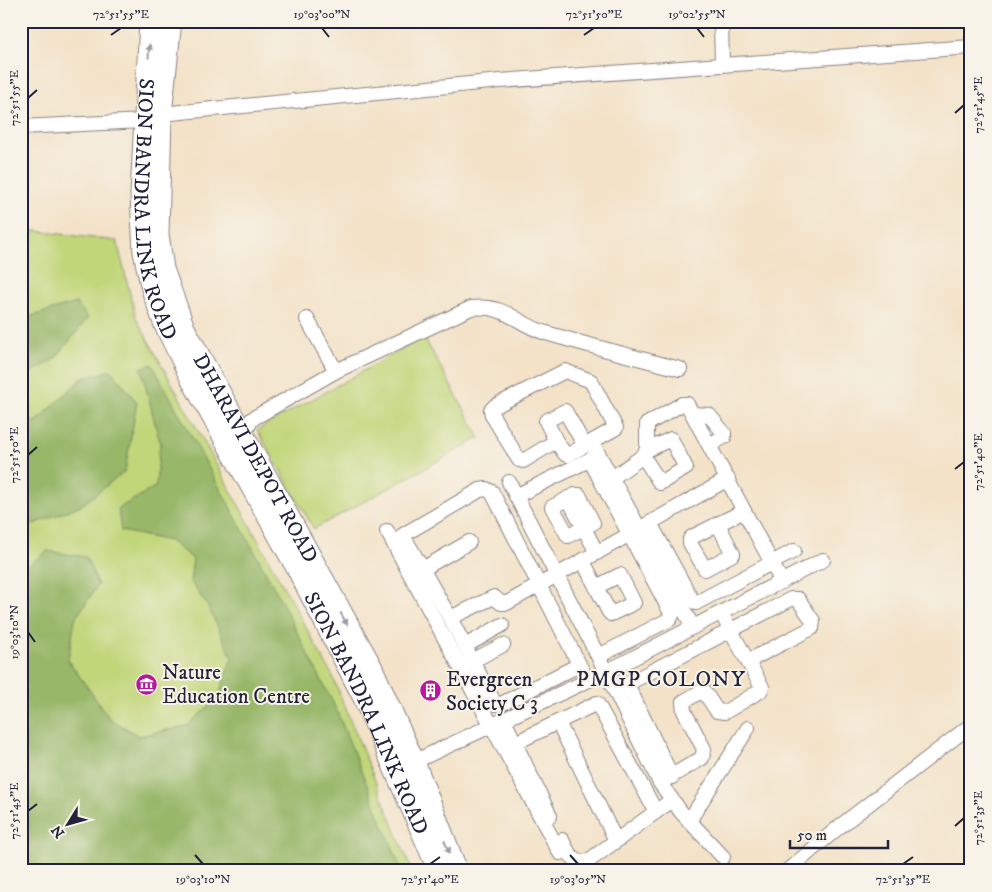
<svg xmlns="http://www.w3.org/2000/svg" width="992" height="892" font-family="'IM FELL DW Pica',serif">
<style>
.green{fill:#c1d679;stroke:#727c5a}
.forest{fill:#98b769;stroke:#5d6c52}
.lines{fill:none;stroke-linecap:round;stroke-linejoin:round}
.street-casing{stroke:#8a8282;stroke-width:16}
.primary-casing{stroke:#8a8282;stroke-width:23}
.street{stroke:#fff;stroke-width:14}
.primary{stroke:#fff;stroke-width:21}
.oneway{fill:#9c9ca7}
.ticks{fill:none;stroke:#22223b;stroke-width:2}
.labels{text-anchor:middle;stroke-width:4;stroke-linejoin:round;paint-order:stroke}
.street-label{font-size:21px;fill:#22223b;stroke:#f7f3e8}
.poi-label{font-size:21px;fill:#22223b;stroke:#f7f3e8;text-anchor:start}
.neighbourhood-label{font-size:22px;letter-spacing:1px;fill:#22223b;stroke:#f7f3e8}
.neatline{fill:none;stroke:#22223b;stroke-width:2}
.ticks-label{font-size:12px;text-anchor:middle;fill:#22223b}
</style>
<rect width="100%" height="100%" fill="#f7f3e8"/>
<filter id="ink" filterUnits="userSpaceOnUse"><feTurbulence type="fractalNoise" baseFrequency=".02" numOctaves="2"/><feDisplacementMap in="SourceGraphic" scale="10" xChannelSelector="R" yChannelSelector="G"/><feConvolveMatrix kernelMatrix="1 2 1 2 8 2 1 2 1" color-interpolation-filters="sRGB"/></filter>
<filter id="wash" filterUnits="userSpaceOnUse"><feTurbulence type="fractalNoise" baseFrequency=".0096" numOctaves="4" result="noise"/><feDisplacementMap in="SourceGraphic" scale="20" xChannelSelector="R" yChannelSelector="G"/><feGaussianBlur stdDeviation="1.12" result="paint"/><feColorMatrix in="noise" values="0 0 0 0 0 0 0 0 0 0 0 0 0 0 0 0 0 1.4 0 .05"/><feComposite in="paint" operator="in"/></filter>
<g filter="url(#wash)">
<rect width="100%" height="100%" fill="#f3e2c8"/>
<!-- green -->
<g class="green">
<path d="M21,229L117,241L136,318L332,675L412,871H21Z"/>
<path d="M424,337L480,438L314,529L257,430Z"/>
</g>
<!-- forest -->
<g class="forest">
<path d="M76,303L88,318L54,360L21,378V319Z"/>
<path d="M152,364L277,593L336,709L402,871H21V571L47,551L86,557L98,585L75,619L68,660L110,719L139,736L187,726L218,698L232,657L207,605L190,581L193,559L170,541L121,531L118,509L156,486L160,443L141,368Z"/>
<path d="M111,370L137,402L125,471L82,505L21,529V424L37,421L81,379Z"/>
</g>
</g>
<g filter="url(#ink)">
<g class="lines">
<defs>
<g id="street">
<path d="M721,21L722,65"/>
<path d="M161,114L500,81L971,47"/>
<path d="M21,127L144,121"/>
<path d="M307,319L336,371"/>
<path d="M565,371L591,381L616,428L568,455L565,454L556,441L523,461L519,460L492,415L491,410L495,406Z"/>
<path d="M694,414L709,415L724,433V437L709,445"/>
<path d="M241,439L252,419L336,371L471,308C507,304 516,324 546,333C590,346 635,357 680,369"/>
<path d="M556,441L546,421L565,411L585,446"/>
<path d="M592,442L693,627"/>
<path d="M643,456L660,483L686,468L671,439L647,450"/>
<path d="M590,460L672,615L670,619L599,656"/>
<path d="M612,478L643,456L647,450V424L682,404H687L782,582"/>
<path d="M509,482L601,662L660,783L681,812L723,857"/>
<path d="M575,495H579L593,523L568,536L552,507Z"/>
<path d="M516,496L599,455"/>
<path d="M568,498L597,553"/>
<path d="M650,523L692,600L696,603L794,551"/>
<path d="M718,524L733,554L705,569L690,543V539L692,537L744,511"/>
<path d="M387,531L560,853"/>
<path d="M583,561L609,612L611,614L634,603L620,575L596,587"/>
<path d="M414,574L469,542"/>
<path d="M450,618L403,535L480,490L486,489L492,492L583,672"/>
<path d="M465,646L502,625"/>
<path d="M464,665L503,645"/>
<path d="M579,665L501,704H495L450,618L494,597L501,603H507L728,479"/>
<path d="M504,720L550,816"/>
<path d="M558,722L597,703L656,812"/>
<path d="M515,743L558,722L616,841"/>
<path d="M407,765L606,672L823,560"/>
<path d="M672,777L627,684L791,599H798L813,621L812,628L748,661"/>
<path d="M665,780L702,758L704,749L684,711L683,702L703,690L717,711L725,712L760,691L762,687L725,620"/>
<path d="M689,821L748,728"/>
<path d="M562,840C568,853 572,862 587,862L672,800"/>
<path d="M787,871L839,827L971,725"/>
</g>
<g id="primary">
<path id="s1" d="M150,21L141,195L144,252L152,289L165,325L193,382L298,570L364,698L439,871"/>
<path id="s2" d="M171,21L161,114L158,234L163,269L184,328L371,666L414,762L457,871"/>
</g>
</defs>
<!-- street casing -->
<use href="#street" class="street-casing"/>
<!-- primary casing -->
<use href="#primary" class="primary-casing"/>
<!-- street -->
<use href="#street" class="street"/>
<!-- primary -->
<use href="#primary" class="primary"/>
</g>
<!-- one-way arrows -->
<defs><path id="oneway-solid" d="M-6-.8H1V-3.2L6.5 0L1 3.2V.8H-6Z" transform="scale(1.25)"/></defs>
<g class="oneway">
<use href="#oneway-solid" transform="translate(149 51) rotate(-86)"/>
<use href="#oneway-solid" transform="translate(344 619) rotate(61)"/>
<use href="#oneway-solid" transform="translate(447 847) rotate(67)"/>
</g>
</g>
<!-- ticks -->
<path class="ticks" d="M322,28L329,37M697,28L704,37M111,35L121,28M584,35L594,28M28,98L37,90M955,113L964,105M28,455L37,447M955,469L964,462M28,632L35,642M28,811L37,804M955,826L964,818M195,855L203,864M570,855L578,864M430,864L440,857M903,864L913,857"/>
<!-- icons -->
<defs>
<symbol id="museum-disc" viewBox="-11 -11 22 22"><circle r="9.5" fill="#b5179e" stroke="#f7f3e8"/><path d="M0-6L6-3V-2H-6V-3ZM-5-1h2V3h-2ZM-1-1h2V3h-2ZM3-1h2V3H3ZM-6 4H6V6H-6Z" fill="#fff"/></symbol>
<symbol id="building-disc" viewBox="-11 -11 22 22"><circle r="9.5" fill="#b5179e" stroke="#f7f3e8"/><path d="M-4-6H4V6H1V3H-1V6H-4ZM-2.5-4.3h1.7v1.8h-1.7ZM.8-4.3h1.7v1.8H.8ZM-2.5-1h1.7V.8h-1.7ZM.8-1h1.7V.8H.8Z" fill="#fff"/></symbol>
</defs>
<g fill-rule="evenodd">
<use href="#museum-disc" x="134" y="672" width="25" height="25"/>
<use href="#building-disc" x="418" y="678" width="25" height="25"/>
</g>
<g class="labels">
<!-- street labels -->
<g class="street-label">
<text dy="7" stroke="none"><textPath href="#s1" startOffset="190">SION BANDRA LINK ROAD</textPath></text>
<text dy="7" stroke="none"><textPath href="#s2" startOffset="460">DHARAVI DEPOT ROAD</textPath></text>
<text dy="7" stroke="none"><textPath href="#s1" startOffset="745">SION BANDRA LINK ROAD</textPath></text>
</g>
<!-- poi labels -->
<g class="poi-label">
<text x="162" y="679">Nature<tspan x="162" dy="24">Education Centre</tspan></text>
<text x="446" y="686">Evergreen<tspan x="446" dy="24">Society C 3</tspan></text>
</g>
<!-- neighbourhood labels -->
<g class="neighbourhood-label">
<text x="661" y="686">PMGP COLONY</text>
</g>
</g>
<!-- margin -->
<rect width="992" height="892" fill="none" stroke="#f7f3e8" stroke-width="55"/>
<!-- north arrow -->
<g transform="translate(68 824) rotate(233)" stroke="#f7f3e8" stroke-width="4" paint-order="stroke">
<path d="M0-4L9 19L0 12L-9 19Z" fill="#22223b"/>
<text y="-8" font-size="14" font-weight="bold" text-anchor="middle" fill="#22223b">N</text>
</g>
<!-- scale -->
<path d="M790 840v8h98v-8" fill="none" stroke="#22223b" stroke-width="2.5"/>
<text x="797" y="840" font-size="15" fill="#22223b" stroke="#f7f3e8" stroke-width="4" paint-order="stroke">50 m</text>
<rect x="28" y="28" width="936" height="836" class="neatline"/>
<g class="ticks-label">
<text x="121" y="18">72°51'55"E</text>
<text x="322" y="18">19°03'00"N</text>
<text x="594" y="18">72°51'50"E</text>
<text x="697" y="18">19°02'55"N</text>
<text transform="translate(14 98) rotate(-90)" y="4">72°51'55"E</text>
<text transform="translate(978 105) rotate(-90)" y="4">72°51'45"E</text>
<text transform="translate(14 455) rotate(-90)" y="4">72°51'50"E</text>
<text transform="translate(978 462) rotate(-90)" y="4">72°51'40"E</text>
<text transform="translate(14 632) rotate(-90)" y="4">19°03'10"N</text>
<text transform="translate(14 811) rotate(-90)" y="4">72°51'45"E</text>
<text transform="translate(978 818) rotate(-90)" y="4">72°51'35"E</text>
<text x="203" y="883">19°03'10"N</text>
<text x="430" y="883">72°51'40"E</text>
<text x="578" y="883">19°03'05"N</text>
<text x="903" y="883">72°51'35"E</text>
</g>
</svg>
